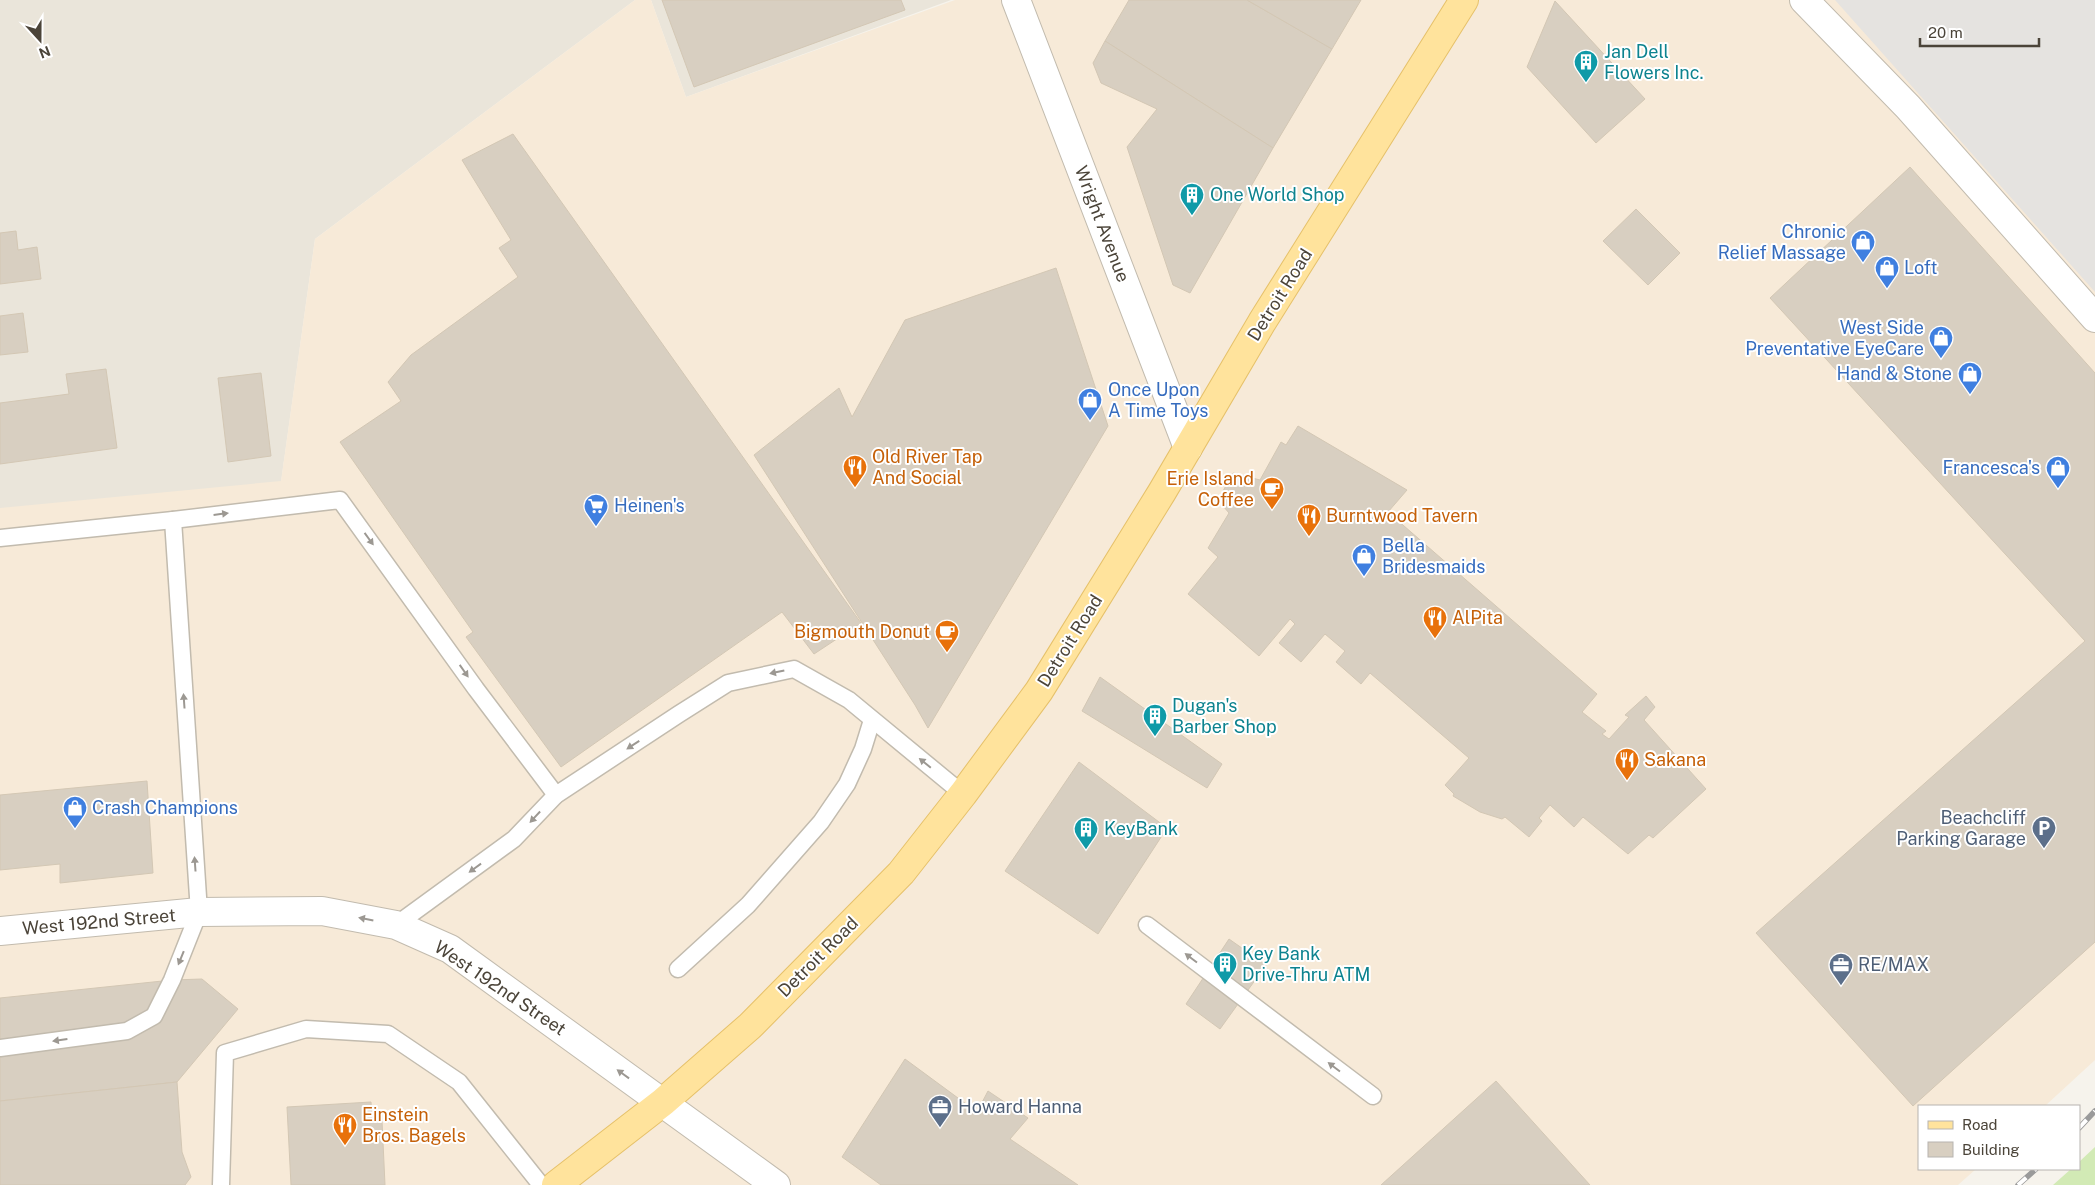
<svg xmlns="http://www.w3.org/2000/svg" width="2095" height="1185" font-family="'Public Sans',sans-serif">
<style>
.residential{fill:#eae5da}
.commercial{fill:#f7ead8}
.green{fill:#d2eab5}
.parking{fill:#e5e3e0}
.building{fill:#d8cfc1;stroke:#d3c7b4}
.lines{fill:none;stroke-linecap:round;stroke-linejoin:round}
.service-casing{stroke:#c2bbae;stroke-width:19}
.minor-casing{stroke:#c2bbae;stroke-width:30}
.primary-casing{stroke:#e6c16a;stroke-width:30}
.service{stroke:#fff;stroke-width:16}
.minor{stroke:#fff;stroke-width:28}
.primary{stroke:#ffe39c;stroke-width:28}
.rail-casing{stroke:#9a9a9a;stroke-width:5.5}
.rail{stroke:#fff;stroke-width:4;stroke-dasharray:11;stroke-linecap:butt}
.oneway{fill:#9c9892}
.labels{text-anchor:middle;stroke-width:4;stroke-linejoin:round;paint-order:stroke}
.culture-label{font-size:18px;fill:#0d838f;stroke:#fff;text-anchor:start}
.street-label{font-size:18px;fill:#4b4439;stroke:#fff}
.shop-label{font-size:18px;fill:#366cbe;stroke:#fff;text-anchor:start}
.food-label{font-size:18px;fill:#c56008;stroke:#fff;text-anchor:start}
.service-label{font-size:18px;fill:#4e5e75;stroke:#fff;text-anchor:start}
</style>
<rect width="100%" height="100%" fill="#f6f3ec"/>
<!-- residential -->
<g class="residential">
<path d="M0,0H635L315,239L281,482L0,509Z"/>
<path d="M651,0H951L686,97Z"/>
</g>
<!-- commercial -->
<path class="commercial" d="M635,0H651L686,97L955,0H2095V1060L2045,1106H1919V1169H1976L1958,1185H0V508L281,481L315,239Z"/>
<!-- green -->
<path class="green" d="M2095,1147V1185H2053L2071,1169H2079V1162Z"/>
<!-- parking -->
<path class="parking" d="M1835,0H2095V292Z"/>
<!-- building -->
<g class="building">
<path d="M662,0H901L905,10L694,87Z"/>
<path d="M1129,0H1247L1332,49L1273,148L1105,41Z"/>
<path d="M1247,0H1361L1332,49Z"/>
<path d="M1555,1L1645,99L1596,143L1527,67Z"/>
<path d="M1105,41L1273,148L1190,293L1173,285L1127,147L1157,109L1101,83L1093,63Z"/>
<path d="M513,134L861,623L814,654L782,612L561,767L466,637L473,632L340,442L401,401L388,382L411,355L518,277L499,248L511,240L462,160Z"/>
<path d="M1910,167L2095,373V942L1913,1106L1756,933L2085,641L1770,298Z"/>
<path d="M1636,209L1680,253L1648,285L1603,241Z"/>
<path d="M16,231L18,250L37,247L41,279L0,284V233Z"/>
<path d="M1056,268L1108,426L928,728L915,705L754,455L839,388L852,417L905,320Z"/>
<path d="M23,313L28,352L0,355V316Z"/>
<path d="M106,369L117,448L0,464V403L69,394L66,374Z"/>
<path d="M261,373L271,456L228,462L218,378Z"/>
<path d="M1298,426L1407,490L1388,512L1597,694L1582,712L1606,731L1602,734L1609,739L1629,717L1625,715L1646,696L1655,707L1644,720L1706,789L1653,838L1649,835L1628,854L1583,817L1574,827L1550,805L1539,818L1542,821L1529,837L1505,817L1502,819L1480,812L1453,796L1454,794L1445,785L1469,758L1370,673L1361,684L1336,662L1345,651L1325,634L1301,662L1279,643L1295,624L1290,619L1259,656L1188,594L1218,557L1208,548L1229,513L1218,500L1233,473L1260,480L1281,442L1286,445Z"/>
<path d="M1100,677L1222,764L1207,788L1082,711Z"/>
<path d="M1079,762L1167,828L1098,934L1005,871Z"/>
<path d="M147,781L153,873L60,883V864L0,870V795Z"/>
<path d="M1229,939L1266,965L1220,1029L1186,1004Z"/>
<path d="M202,979L238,1009L177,1082L0,1101V998L172,980Z"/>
<path d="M905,1059L977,1112L988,1091L1028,1118L1010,1139L1078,1185H881L842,1157Z"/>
<path d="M1496,1081L1590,1185H1381Z"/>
<path d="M177,1082L182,1152L191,1177L185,1185H0V1101Z"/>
<path d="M371,1102L372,1122L382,1121L385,1185H291L287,1107Z"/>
</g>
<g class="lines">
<defs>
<g id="service">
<path d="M0,538L173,520L340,500L476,689L556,795"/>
<path d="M396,925L514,839L556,795L679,714L728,683L794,669L849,700L963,794"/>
<path d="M1147,925L1373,1096"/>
<path d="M678,969L748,905L821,822L847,784L863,749L872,720"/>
<path d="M0,1048L127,1031L154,1016L172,980L199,912L173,520"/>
<path d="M221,1185L225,1053L306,1029L388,1034L459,1082L541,1185"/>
</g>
<g id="minor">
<path d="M1016,0L1188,448"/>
<path d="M1804,0L1908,107L2095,318"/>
<path d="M0,931L199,912L322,911L396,925L450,949L776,1185"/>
</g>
<path id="primary" d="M556,1185L663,1102L750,1026L901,873L963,794L1039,691L1162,492L1262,322L1464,0"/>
</defs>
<!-- service casing -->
<use href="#service" class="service-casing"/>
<!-- minor casing -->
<use href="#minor" class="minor-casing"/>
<!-- primary casing -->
<use href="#primary" class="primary-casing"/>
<!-- service -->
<use href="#service" class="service"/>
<!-- minor -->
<use href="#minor" class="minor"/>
<!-- primary -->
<use href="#primary" class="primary"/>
<defs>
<g id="rail">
<path d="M2079,1128L2095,1111"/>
<path d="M2018,1185L2036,1169"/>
</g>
</defs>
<!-- rail casing -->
<use href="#rail" class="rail-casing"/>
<!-- rail -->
<use href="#rail" class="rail"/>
</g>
<!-- one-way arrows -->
<defs><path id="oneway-solid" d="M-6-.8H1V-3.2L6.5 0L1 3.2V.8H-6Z" transform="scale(1.25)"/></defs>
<g class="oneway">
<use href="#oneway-solid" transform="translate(221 514) rotate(-7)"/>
<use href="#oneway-solid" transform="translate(369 539) rotate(54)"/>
<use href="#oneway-solid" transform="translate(464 671) rotate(55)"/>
<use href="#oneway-solid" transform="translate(777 672) rotate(168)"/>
<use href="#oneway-solid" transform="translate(184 701) rotate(-94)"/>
<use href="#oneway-solid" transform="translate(633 745) rotate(147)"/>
<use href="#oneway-solid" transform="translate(925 763) rotate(-141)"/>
<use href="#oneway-solid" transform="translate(535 817) rotate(133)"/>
<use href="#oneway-solid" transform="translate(195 864) rotate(-94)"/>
<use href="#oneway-solid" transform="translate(475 868) rotate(144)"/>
<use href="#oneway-solid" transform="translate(366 919) rotate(-169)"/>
<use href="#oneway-solid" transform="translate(181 958) rotate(112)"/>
<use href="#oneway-solid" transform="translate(1191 958) rotate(-143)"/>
<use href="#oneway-solid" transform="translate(60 1040) rotate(172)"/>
<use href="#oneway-solid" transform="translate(1334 1067) rotate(-143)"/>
<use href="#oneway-solid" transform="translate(623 1074) rotate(-144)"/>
</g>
<!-- icons -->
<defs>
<symbol id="building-pin" viewBox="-11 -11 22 30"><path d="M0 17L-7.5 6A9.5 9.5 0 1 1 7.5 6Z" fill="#0f9aa8" stroke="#fff"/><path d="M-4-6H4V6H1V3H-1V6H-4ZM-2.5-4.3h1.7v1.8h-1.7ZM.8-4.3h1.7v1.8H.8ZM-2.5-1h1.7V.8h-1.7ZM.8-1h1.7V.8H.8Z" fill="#fff"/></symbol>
<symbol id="shop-pin" viewBox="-11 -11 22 30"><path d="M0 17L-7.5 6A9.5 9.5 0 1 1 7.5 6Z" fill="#3f7fe0" stroke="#fff"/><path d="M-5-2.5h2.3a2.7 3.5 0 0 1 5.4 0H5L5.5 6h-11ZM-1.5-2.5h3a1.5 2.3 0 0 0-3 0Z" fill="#fff"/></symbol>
<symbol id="restaurant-pin" viewBox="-11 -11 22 30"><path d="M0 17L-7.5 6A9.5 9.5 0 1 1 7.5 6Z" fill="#e8710a" stroke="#fff"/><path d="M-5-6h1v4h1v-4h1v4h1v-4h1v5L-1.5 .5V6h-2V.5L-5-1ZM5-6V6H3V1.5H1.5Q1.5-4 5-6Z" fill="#fff"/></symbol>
<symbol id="cafe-pin" viewBox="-11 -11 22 30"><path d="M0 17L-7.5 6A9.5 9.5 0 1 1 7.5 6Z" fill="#e8710a" stroke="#fff"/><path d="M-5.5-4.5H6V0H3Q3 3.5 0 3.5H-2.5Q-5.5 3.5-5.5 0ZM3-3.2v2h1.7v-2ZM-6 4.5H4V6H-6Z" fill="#fff"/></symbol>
<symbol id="supermarket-pin" viewBox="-11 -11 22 30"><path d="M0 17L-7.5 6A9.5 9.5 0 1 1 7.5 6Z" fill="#3f7fe0" stroke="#fff"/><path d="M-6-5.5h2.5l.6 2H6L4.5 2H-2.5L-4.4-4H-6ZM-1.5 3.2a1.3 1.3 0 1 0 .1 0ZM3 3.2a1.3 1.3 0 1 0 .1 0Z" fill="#fff"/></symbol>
<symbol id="parking-pin" viewBox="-11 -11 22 30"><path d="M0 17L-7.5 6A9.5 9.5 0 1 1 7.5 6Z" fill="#5c6f8a" stroke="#fff"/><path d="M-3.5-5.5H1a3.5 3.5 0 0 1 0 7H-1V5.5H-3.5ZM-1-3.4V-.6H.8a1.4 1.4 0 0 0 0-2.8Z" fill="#fff"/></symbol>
<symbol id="office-pin" viewBox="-11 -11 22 30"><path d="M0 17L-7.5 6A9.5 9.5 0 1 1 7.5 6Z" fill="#5c6f8a" stroke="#fff"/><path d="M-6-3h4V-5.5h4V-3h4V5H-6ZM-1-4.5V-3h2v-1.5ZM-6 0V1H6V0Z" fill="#fff"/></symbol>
</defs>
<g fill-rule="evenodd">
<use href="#building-pin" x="1572" y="48" width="28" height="38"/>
<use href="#building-pin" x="1178" y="181" width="28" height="38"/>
<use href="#shop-pin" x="1849" y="228" width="28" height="38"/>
<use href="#shop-pin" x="1873" y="254" width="28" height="38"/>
<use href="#shop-pin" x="1927" y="324" width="28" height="38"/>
<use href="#shop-pin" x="1956" y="360" width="28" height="38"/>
<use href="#shop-pin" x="1076" y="386" width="28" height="38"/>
<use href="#restaurant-pin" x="841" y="453" width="28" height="38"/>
<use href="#shop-pin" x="2044" y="454" width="28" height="38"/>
<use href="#cafe-pin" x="1258" y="475" width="28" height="38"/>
<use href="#supermarket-pin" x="582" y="492" width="28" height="38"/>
<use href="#restaurant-pin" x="1295" y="502" width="28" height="38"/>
<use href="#shop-pin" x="1350" y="542" width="28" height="38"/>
<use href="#restaurant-pin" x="1421" y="604" width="28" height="38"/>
<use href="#cafe-pin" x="933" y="618" width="28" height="38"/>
<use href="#building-pin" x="1141" y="702" width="28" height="38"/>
<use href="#restaurant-pin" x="1613" y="746" width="28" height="38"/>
<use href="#shop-pin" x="61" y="794" width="28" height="38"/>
<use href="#parking-pin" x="2030" y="814" width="28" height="38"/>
<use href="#building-pin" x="1072" y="815" width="28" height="38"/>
<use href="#building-pin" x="1211" y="950" width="28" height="38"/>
<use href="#office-pin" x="1827" y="951" width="28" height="38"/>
<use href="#office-pin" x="926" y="1093" width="28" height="38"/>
<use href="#restaurant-pin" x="331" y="1111" width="28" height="38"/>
</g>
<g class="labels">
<!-- culture labels -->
<g class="culture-label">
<text x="1604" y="58">Jan Dell<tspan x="1604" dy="21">Flowers Inc.</tspan></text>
<text x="1210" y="201">One World Shop</text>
<text x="1172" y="712">Dugan's<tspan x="1172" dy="21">Barber Shop</tspan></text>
<text x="1104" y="835">KeyBank</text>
<text x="1242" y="960">Key Bank<tspan x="1242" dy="21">Drive-Thru ATM</tspan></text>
</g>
<!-- street labels -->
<g class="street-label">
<text transform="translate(1102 224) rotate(69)" y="6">Wright Avenue</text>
<text transform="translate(1280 295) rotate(-58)" y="6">Detroit Road</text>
<text transform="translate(1070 641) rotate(-58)" y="6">Detroit Road</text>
<text transform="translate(99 922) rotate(-5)" y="6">West 192nd Street</text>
<text transform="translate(818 957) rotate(-45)" y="6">Detroit Road</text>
<text transform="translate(500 988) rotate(34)" y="6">West 192nd Street</text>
</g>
<!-- shop labels -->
<g class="shop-label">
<text x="1846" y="238" text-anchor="end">Chronic<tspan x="1846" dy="21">Relief Massage</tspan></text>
<text x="1904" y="274">Loft</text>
<text x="1924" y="334" text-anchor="end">West Side<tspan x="1924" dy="21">Preventative EyeCare</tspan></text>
<text x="1952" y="380" text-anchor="end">Hand &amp; Stone</text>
<text x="1108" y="396">Once Upon<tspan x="1108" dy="21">A Time Toys</tspan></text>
<text x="2040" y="474" text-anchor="end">Francesca's</text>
<text x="614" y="512">Heinen's</text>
<text x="1382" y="552">Bella<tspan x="1382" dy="21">Bridesmaids</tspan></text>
<text x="92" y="814">Crash Champions</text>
</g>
<!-- food labels -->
<g class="food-label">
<text x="872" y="463">Old River Tap<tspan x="872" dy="21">And Social</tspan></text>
<text x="1254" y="485" text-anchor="end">Erie Island<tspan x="1254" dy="21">Coffee</tspan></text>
<text x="1326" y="522">Burntwood Tavern</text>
<text x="1452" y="624">AlPita</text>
<text x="930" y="638" text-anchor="end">Bigmouth Donut</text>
<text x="1644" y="766">Sakana</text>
<text x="362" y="1121">Einstein<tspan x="362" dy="21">Bros. Bagels</tspan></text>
</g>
<!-- service labels -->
<g class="service-label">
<text x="2026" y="824" text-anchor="end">Beachcliff<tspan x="2026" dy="21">Parking Garage</tspan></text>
<text x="1858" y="971">RE/MAX</text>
<text x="958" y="1113">Howard Hanna</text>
</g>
</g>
<!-- legend -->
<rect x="1918" y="1105" width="162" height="65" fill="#ffffff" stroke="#b7b4b0"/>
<rect x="1928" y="1121" width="25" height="8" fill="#ffe39c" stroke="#b7b4b0"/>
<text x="1962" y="1130" font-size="15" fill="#4b4439">Road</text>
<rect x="1928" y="1142" width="25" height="15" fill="#d8cfc1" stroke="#b7b4b0"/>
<text x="1962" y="1155" font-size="15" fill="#4b4439">Building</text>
<!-- north arrow -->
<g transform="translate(40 40) rotate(159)" stroke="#ffffff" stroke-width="4" paint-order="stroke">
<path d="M0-4L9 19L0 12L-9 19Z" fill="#4b4439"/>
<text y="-8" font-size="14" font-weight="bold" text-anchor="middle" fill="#4b4439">N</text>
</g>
<!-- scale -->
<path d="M1920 38v8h119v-8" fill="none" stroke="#4b4439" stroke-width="2.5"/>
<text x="1928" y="38" font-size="15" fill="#4b4439" stroke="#ffffff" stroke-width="4" paint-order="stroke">20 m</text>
</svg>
